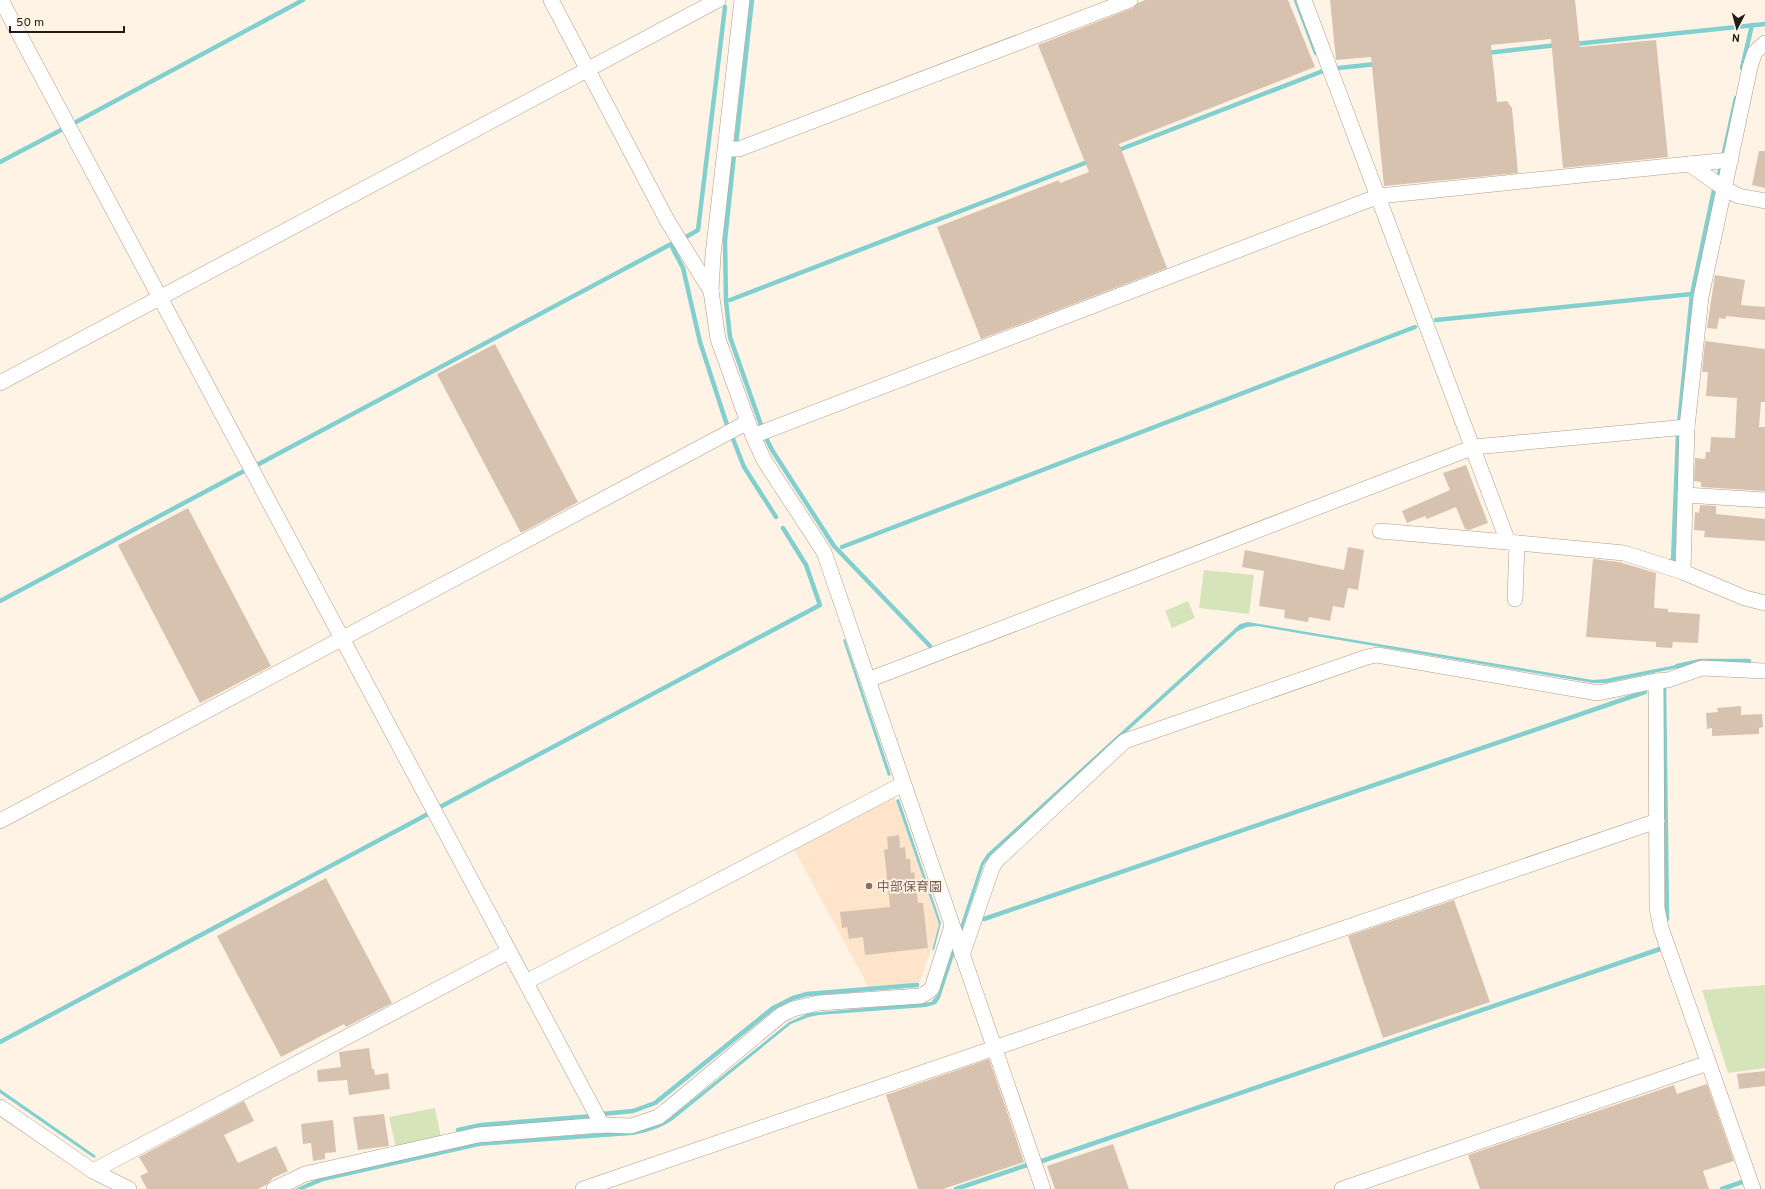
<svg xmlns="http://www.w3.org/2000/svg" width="1765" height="1189" font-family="Overpass,'Noto Sans JP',sans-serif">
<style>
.built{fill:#fee4ca}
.green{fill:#d6e4ba}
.water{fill:#82cfcf}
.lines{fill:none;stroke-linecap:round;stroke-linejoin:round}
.stream{stroke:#82cfcf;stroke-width:4.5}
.building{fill:#d6c2af}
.minor-casing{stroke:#ae9b88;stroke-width:16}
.minor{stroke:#fff;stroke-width:15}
.education-dot{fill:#8d6e63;stroke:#fff3e6;stroke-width:1.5}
.labels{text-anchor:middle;stroke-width:3.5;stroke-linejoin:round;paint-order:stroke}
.education-label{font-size:13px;fill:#785e54;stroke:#fff3e6;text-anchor:start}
</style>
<rect width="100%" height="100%" fill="#fff3e6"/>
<!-- built -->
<path class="built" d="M892,796L896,800L939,924L919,984L869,988L793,847Z"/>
<!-- green -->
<g class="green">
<path d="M1204,570L1254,575L1249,614L1199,608Z"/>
<path d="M1188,601L1195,618L1172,628L1165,611Z"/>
<path d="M1765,985V1068L1728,1073L1702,990Z"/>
<path d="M435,1108L441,1137L396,1148L389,1117Z"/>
</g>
<!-- water -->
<g class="water">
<path d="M1248,622L1593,680L1605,679L1681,664L1682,667L1606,683H1593L1257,626L1247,627L1238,631L991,855L984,864L940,998L936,1004L926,1007L819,1015L809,1017L791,1024L674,1119C661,1128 649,1132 633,1135L480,1146L324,1181L304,1189H295L321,1177L480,1142L631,1131C646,1129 658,1126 671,1117L789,1022L809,1013L931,1002L938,994L981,863L987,854L1240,624Z"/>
<path d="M845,639L891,775L888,776L843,640Z"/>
<path d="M899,799L941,923L934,950H932L939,924L896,800Z"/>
<path d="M0,1089L96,1156L94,1158L0,1093Z"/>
</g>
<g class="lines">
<!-- stream -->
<g class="stream">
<path d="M1296,0L1316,53"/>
<path d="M1575,44L1765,24"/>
<path d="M1487,53L1557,45"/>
<path d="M1338,68L1376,64"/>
<path d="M1742,68L1752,25"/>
<path d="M76,122L303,0"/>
<path d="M736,144L752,0"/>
<path d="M1116,151L1323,71"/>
<path d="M734,155L725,240L726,301L730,337L761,425"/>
<path d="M0,162L63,129"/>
<path d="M1719,175L1736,98"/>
<path d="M686,237L698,230L725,7"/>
<path d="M671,245L683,268L700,342L727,425"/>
<path d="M730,300L1090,161"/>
<path d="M1436,320L1692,294"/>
<path d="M766,438L772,450L834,546L930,646"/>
<path d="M733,439L744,467L776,517"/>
<path d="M257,465L673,243"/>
<path d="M842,547L1415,327"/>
<path d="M1670,561L1673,562L1678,434L1692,294L1714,190"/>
<path d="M0,601L244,471"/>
<path d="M1677,666L1700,661H1749"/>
<path d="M1664,686L1667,919"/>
<path d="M440,807L820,605L806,565L783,528"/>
<path d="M984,919L1645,692"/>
<path d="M0,1042L428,814"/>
<path d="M602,1114L633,1111L655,1103L773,1008L793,998L807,994L917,985"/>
<path d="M458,1130L481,1125L593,1116"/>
<path d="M1042,1161L1660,949"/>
<path d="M956,1189L1027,1165"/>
<path d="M1722,1189L1745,1181"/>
</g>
</g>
<!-- building -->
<g class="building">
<path d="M1145,0H1288L1315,67L1119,144L1167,268L981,339L937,227L1059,180L1060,183L1089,172L1038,45L1133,8L1138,3Z"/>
<path d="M1330,0H1575L1580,47L1656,40L1668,157L1563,168L1551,39L1491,45L1497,102L1507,101L1512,108L1518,173L1384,186L1371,57L1336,60Z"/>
<path d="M1759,151H1765V188L1752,185Z"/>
<path d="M1715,275L1745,280L1741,305L1765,307V320L1726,316V319L1719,318L1717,329L1707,328Z"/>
<path d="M1705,341L1765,349V402H1761L1759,427H1765V491L1701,487V482L1694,481L1695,458L1705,459L1706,452H1710L1711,437L1735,438L1737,398L1706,396L1708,372H1702Z"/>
<path d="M495,344L578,502L521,533L437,374Z"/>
<path d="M1466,465L1488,523L1469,530L1465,529L1456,507L1427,519L1425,516L1407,523L1402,511L1450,490L1443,473Z"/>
<path d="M1700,505L1716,506V514L1765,519V541L1704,537L1705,531L1694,530L1695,512L1699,513Z"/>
<path d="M188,508L271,666L200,703L118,545Z"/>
<path d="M1348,547L1364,550L1358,590L1348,588L1344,608L1333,606L1330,621L1309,617L1308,622L1284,618L1285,610L1259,606L1264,571L1242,567L1245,550L1344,570Z"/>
<path d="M1593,559L1619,562L1656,573L1654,608L1668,609V612L1700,614L1698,643L1673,642L1672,648L1656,647V642L1586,637Z"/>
<path d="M1741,706V715L1762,714L1763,727L1759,728V734L1712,736V728L1707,729L1706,713L1718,712L1717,708Z"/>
<path d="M899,835L900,848L905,847L906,859H910L911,873L914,872L918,903H923L928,948L865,955L863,937L849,939L847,927L842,928L840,912L890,907L884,850L888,849L887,837Z"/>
<path d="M326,878L392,1003L346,1027L344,1024L281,1057L217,936Z"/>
<path d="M1454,900L1490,1002L1383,1038L1348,936Z"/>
<path d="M369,1048L372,1069H374L375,1075L388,1073L390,1089L349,1095L347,1080L318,1082L317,1070L341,1067L339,1052Z"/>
<path d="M989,1059L1024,1162L943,1189H918L886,1095Z"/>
<path d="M1765,1071V1086L1739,1089L1737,1074Z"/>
<path d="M1707,1084L1734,1161L1703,1171L1709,1189H1480L1468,1155L1674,1085L1677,1094Z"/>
<path d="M244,1101L254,1121L224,1135L238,1163L276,1146L288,1171L273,1178L266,1185L258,1189H147L140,1176L148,1172L139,1157Z"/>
<path d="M384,1114L389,1146L358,1150L353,1117Z"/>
<path d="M333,1120L336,1152L325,1153V1159L313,1161L311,1143L303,1144L301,1124Z"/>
<path d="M1113,1144L1129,1189H1055L1047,1166Z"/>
</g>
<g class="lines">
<defs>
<g id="minor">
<path d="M1,0L602,1125"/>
<path d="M551,0L668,222L711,291"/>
<path d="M742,0L713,255L711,291L718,339L753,436L764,460L824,552L1043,1189"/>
<path d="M1304,0L1508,542L1624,553L1683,572"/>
<path d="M726,149H739L1130,0"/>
<path d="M1689,164L1731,160"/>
<path d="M0,383L718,0"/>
<path d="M1687,427L1701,297L1750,67L1755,52L1765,43"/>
<path d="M753,436L1379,196L1689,164L1725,189L1739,196L1765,201"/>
<path d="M1685,495L1765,500"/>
<path d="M1380,531L1508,542"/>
<path d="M1515,599L1517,543"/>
<path d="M868,680L1474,447L1676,428L1687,427L1683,572L1745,598L1765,603"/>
<path d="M1656,681L1668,680L1702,668L1765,671"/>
<path d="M0,821L748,422"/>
<path d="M962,955L992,868L996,861L1125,741L1367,657L1377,655L1598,693L1656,681L1657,908L1661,928L1753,1189"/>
<path d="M526,982L903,784"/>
<path d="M0,1107L93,1171L129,1189"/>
<path d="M93,1171L508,952"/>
<path d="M274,1189L305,1174L478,1135L602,1125L631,1126L658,1117L667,1110L781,1015L793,1009L818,1003L921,996L929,991L932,988L952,926"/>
<path d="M583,1189L1657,821"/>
<path d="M1342,1189L1708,1063"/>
</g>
</defs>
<!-- minor casing -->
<use href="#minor" class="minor-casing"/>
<!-- minor -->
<use href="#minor" class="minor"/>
</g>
<!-- markers -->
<circle class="education-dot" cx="869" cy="886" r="4"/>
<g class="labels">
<!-- education labels -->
<g class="education-label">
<text x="877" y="891">中部保育園</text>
</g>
</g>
<!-- north arrow -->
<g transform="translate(1737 28) rotate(186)" stroke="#fff3e6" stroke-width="3" paint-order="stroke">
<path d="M0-3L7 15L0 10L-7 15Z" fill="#231c14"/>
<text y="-6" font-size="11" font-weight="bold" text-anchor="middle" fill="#231c14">N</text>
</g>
<!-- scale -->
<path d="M10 26v6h114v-6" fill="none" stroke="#231c14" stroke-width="2"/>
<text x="16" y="26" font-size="12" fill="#231c14" stroke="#fff3e6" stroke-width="3" paint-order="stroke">50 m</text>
</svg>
